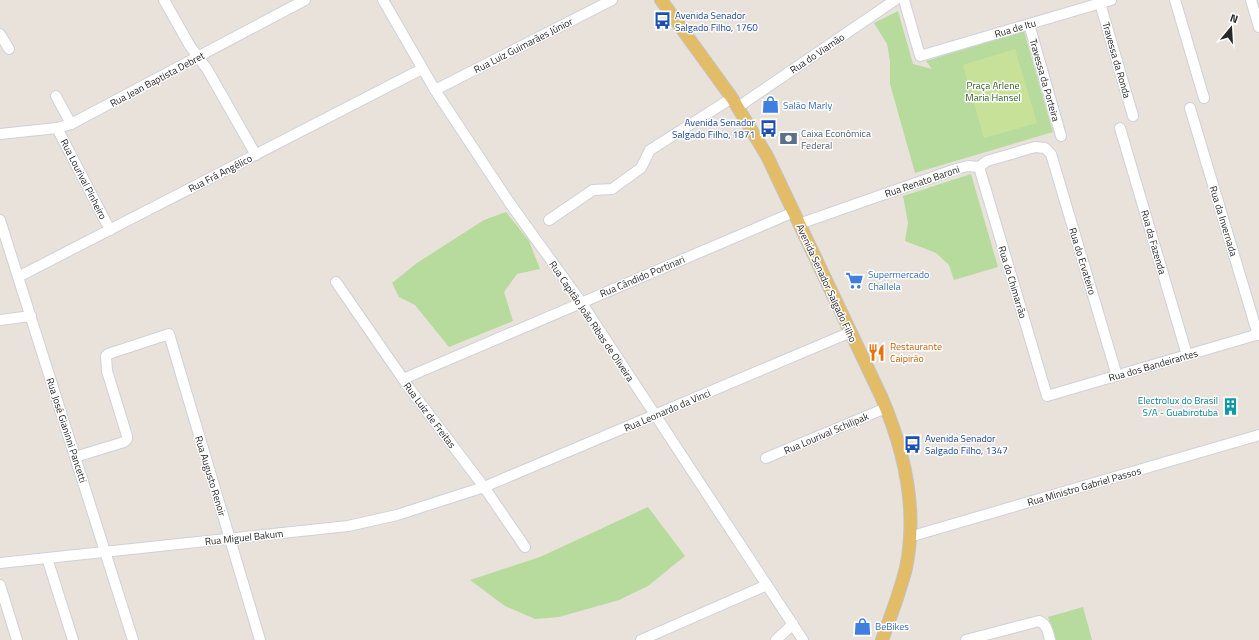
<svg xmlns="http://www.w3.org/2000/svg" width="1259" height="640" font-family="'Titillium Web',sans-serif">
<style>
.green{fill:#b6db9c}
.pitch{fill:#c8e198}
.lines{fill:none;stroke-linecap:round;stroke-linejoin:round}
.minor-casing{stroke:#cdd1db;stroke-width:12}
.major-casing{stroke:#c3c3c3;stroke-width:14}
.minor{stroke:#fff;stroke-width:10}
.major{stroke:#e2bc66;stroke-width:12}
.labels{text-anchor:middle;stroke-width:3;stroke-linejoin:round;paint-order:stroke}
.transit-label{font-size:10px;fill:#164399;stroke:#fff;text-anchor:start}
.street-label{font-size:10px;fill:#282828;stroke:#fff}
.park-label{font-size:10px;fill:#315d20;stroke:#fff}
.shop-label{font-size:10px;fill:#366cbe;stroke:#fff;text-anchor:start}
.service-label{font-size:10px;fill:#4e5e75;stroke:#fff;text-anchor:start}
.food-label{font-size:10px;fill:#c56008;stroke:#fff;text-anchor:start}
.culture-label{font-size:10px;fill:#0d838f;stroke:#fff;text-anchor:end}
</style>
<rect width="100%" height="100%" fill="#e9e2da"/>
<!-- green -->
<g class="green">
<path d="M898,11L913,64L932,69L926,61L1024,31L1053,132L915,173L890,84V61L887,44L874,23Z"/>
<path d="M971,174L998,267L954,280L949,265L936,253L905,241L908,223L903,196Z"/>
<path d="M506,212L529,241L540,269L517,274L504,292L513,321L449,347L415,305L399,297L392,283L417,263L484,220Z"/>
<path d="M648,507L685,556L648,586L619,600L559,617L535,619L505,606L470,580L540,557Z"/>
<path d="M1083,607L1092,640H1056L1048,617Z"/>
</g>
<!-- pitch -->
<path class="pitch" d="M1015,49L1037,123L984,138L963,65Z"/>
<g class="lines">
<defs>
<g id="minor">
<path d="M164,0L190,46L207,69L256,155"/>
<path d="M383,0L435,90L509,202L581,302L803,640"/>
<path d="M904,0L920,56L1111,0"/>
<path d="M1175,0L1204,98"/>
<path d="M1251,0L1259,27"/>
<path d="M1100,3L1133,116"/>
<path d="M1029,24L1061,136"/>
<path d="M0,34L9,49"/>
<path d="M435,90L612,0"/>
<path d="M56,96L71,124"/>
<path d="M738,107L895,0"/>
<path d="M1190,108L1258,335"/>
<path d="M57,128L110,230"/>
<path d="M1120,128L1187,355"/>
<path d="M0,134L57,128L71,124L305,0"/>
<path d="M979,167L1047,396L1259,334"/>
<path d="M0,220L133,640"/>
<path d="M549,220L593,190L612,189L641,168L650,150L732,98"/>
<path d="M799,224L956,169L968,166L979,167L987,161L1035,147L1045,148L1051,154L1117,376"/>
<path d="M18,277L422,69"/>
<path d="M336,282L410,389L484,487L525,547"/>
<path d="M0,320L31,316"/>
<path d="M403,379L794,212"/>
<path d="M75,457L124,442L127,439V436L107,371L106,356L108,354L169,334L260,640"/>
<path d="M766,458L886,408"/>
<path d="M909,537L1259,435"/>
<path d="M47,558L73,640"/>
<path d="M0,563L348,526L397,515L484,487L851,332"/>
<path d="M0,585L17,640"/>
<path d="M641,640L767,585"/>
<path d="M776,640L793,624"/>
<path d="M966,640L1039,621C1047,624 1048,632 1050,640"/>
</g>
<path id="major" d="M661,0L732,98L767,156L881,396C904,449 918,510 906,568C900,592 891,616 882,640"/>
</defs>
<!-- minor casing -->
<use href="#minor" class="minor-casing"/>
<!-- major casing -->
<use href="#major" class="major-casing"/>
<!-- minor -->
<use href="#minor" class="minor"/>
<!-- major -->
<use href="#major" class="major"/>
</g>
<!-- icons -->
<defs>
<symbol id="bus-bare" viewBox="-9 -9 18 18"><path d="M-5-6H5V4H4V6H2V4H-2V6H-4V4H-5ZM-3.5-4V0h7V-4ZM-3.5 1.2v1.5H-2V1.2ZM2 1.2v1.5H3.5V1.2Z" fill="#1a4fb4" stroke="#fff" stroke-width="2.5" paint-order="stroke"/></symbol>
<symbol id="shop-bare" viewBox="-9 -9 18 18"><path d="M-5-2.5h2.3a2.7 3.5 0 0 1 5.4 0H5L5.5 6h-11ZM-1.5-2.5h3a1.5 2.3 0 0 0-3 0Z" fill="#3f7fe0" stroke="#fff" stroke-width="2.5" paint-order="stroke"/></symbol>
<symbol id="bank-bare" viewBox="-9 -9 18 18"><path d="M-6-4H6V4H-6ZM0-2.3a2.3 2.3 0 1 0 0 4.6a2.3 2.3 0 1 0 0-4.6Z" fill="#5c6f8a" stroke="#fff" stroke-width="2.5" paint-order="stroke"/></symbol>
<symbol id="supermarket-bare" viewBox="-9 -9 18 18"><path d="M-6-5.5h2.5l.6 2H6L4.5 2H-2.5L-4.4-4H-6ZM-1.5 3.2a1.3 1.3 0 1 0 .1 0ZM3 3.2a1.3 1.3 0 1 0 .1 0Z" fill="#3f7fe0" stroke="#fff" stroke-width="2.5" paint-order="stroke"/></symbol>
<symbol id="restaurant-bare" viewBox="-9 -9 18 18"><path d="M-5-6h1v4h1v-4h1v4h1v-4h1v5L-1.5 .5V6h-2V.5L-5-1ZM5-6V6H3V1.5H1.5Q1.5-4 5-6Z" fill="#e8710a" stroke="#fff" stroke-width="2.5" paint-order="stroke"/></symbol>
<symbol id="building-bare" viewBox="-9 -9 18 18"><path d="M-4-6H4V6H1V3H-1V6H-4ZM-2.5-4.3h1.7v1.8h-1.7ZM.8-4.3h1.7v1.8H.8ZM-2.5-1h1.7V.8h-1.7ZM.8-1h1.7V.8H.8Z" fill="#0f9aa8" stroke="#fff" stroke-width="2.5" paint-order="stroke"/></symbol>
</defs>
<g fill-rule="evenodd">
<use href="#bus-bare" x="650" y="8" width="25" height="25"/>
<use href="#shop-bare" x="758" y="92" width="25" height="25"/>
<use href="#bus-bare" x="756" y="116" width="25" height="25"/>
<use href="#bank-bare" x="776" y="126" width="25" height="25"/>
<use href="#supermarket-bare" x="842" y="268" width="25" height="25"/>
<use href="#restaurant-bare" x="864" y="340" width="25" height="25"/>
<use href="#building-bare" x="1218" y="394" width="25" height="25"/>
<use href="#bus-bare" x="900" y="432" width="25" height="25"/>
<use href="#shop-bare" x="850" y="614" width="25" height="25"/>
</g>
<g class="labels">
<!-- transit labels -->
<g class="transit-label">
<text x="675" y="19">Avenida Senador<tspan x="675" dy="12">Salgado Filho, 1760</tspan></text>
<text x="755" y="126" text-anchor="end">Avenida Senador<tspan x="755" dy="12">Salgado Filho, 1871</tspan></text>
<text x="925" y="442">Avenida Senador<tspan x="925" dy="12">Salgado Filho, 1347</tspan></text>
</g>
<!-- street labels -->
<g class="street-label">
<text transform="translate(1015 28) rotate(-16)" y="4">Rua de Itu</text>
<text transform="translate(523 45) rotate(-27)" y="4">Rua Luiz Guimarães Júnior</text>
<text transform="translate(817 53) rotate(-34)" y="4">Rua do Viamão</text>
<text transform="translate(1117 60) rotate(74)" y="4">Travessa da Ronda</text>
<text transform="translate(157 79) rotate(-28)" y="4">Rua Jean Baptista Debret</text>
<text transform="translate(1045 80) rotate(74)" y="4">Travessa da Porteira</text>
<text transform="translate(220 173) rotate(-27)" y="4">Rua Frá Angélico</text>
<text transform="translate(84 179) rotate(63)" y="4">Rua Lourival Pinheiro</text>
<text transform="translate(922 181) rotate(-19)" y="4">Rua Renato Baroni</text>
<text transform="translate(1224 221) rotate(73)" y="4">Rua da Invernada</text>
<text transform="translate(1154 242) rotate(74)" y="4">Rua da Fazenda</text>
<text transform="translate(1083 261) rotate(73)" y="4">Rua do Ervateiro</text>
<text transform="translate(642 276) rotate(-23)" y="4">Rua Cândido Portinari</text>
<text transform="translate(1013 282) rotate(73)" y="4">Rua do Chimarrão</text>
<text transform="translate(827 283) rotate(65)" y="4">Avenida Senador Salgado Filho</text>
<text transform="translate(592 321) rotate(56)" y="4">Rua Capitão João Ribas de Oliveira</text>
<text transform="translate(1153 365) rotate(-16)" y="4">Rua dos Bandeirantes</text>
<text transform="translate(667 410) rotate(-23)" y="4">Rua Leonardo da Vinci</text>
<text transform="translate(430 415) rotate(53)" y="4">Rua Luiz de Freitas</text>
<text transform="translate(67 430) rotate(72)" y="4">Rua José Gianinni Pancetti</text>
<text transform="translate(826 433) rotate(-23)" y="4">Rua Lourival Schilipak</text>
<text transform="translate(211 476) rotate(73)" y="4">Rua Augusto Renoir</text>
<text transform="translate(1084 486) rotate(-16)" y="4">Rua Ministro Gabriel Passos</text>
<text transform="translate(244 537) rotate(-6)" y="4">Rua Miguel Bakum</text>
</g>
<!-- park labels -->
<g class="park-label">
<text x="993" y="89">Praça Arlene<tspan x="993" dy="12">Maria Hansel</tspan></text>
</g>
<!-- shop labels -->
<g class="shop-label">
<text x="783" y="109">Salão Marly</text>
<text x="868" y="278">Supermercado<tspan x="868" dy="12">Challela</tspan></text>
<text x="875" y="630">BeBikes</text>
</g>
<!-- service labels -->
<g class="service-label">
<text x="801" y="137">Caixa Econômica<tspan x="801" dy="12">Federal</tspan></text>
</g>
<!-- food labels -->
<g class="food-label">
<text x="890" y="350">Restaurante<tspan x="890" dy="12">Caipirão</tspan></text>
</g>
<!-- culture labels -->
<g class="culture-label">
<text x="1218" y="404">Electrolux do Brasil<tspan x="1218" dy="12">S/A - Guabirotuba</tspan></text>
</g>
</g>
<!-- north arrow -->
<g transform="translate(1231 28) rotate(18)" stroke="#ffffff" stroke-width="3" paint-order="stroke">
<path d="M0-3L7 15L0 10L-7 15Z" fill="#282828"/>
<text y="-6" font-size="11" font-weight="bold" text-anchor="middle" fill="#282828">N</text>
</g>
</svg>
